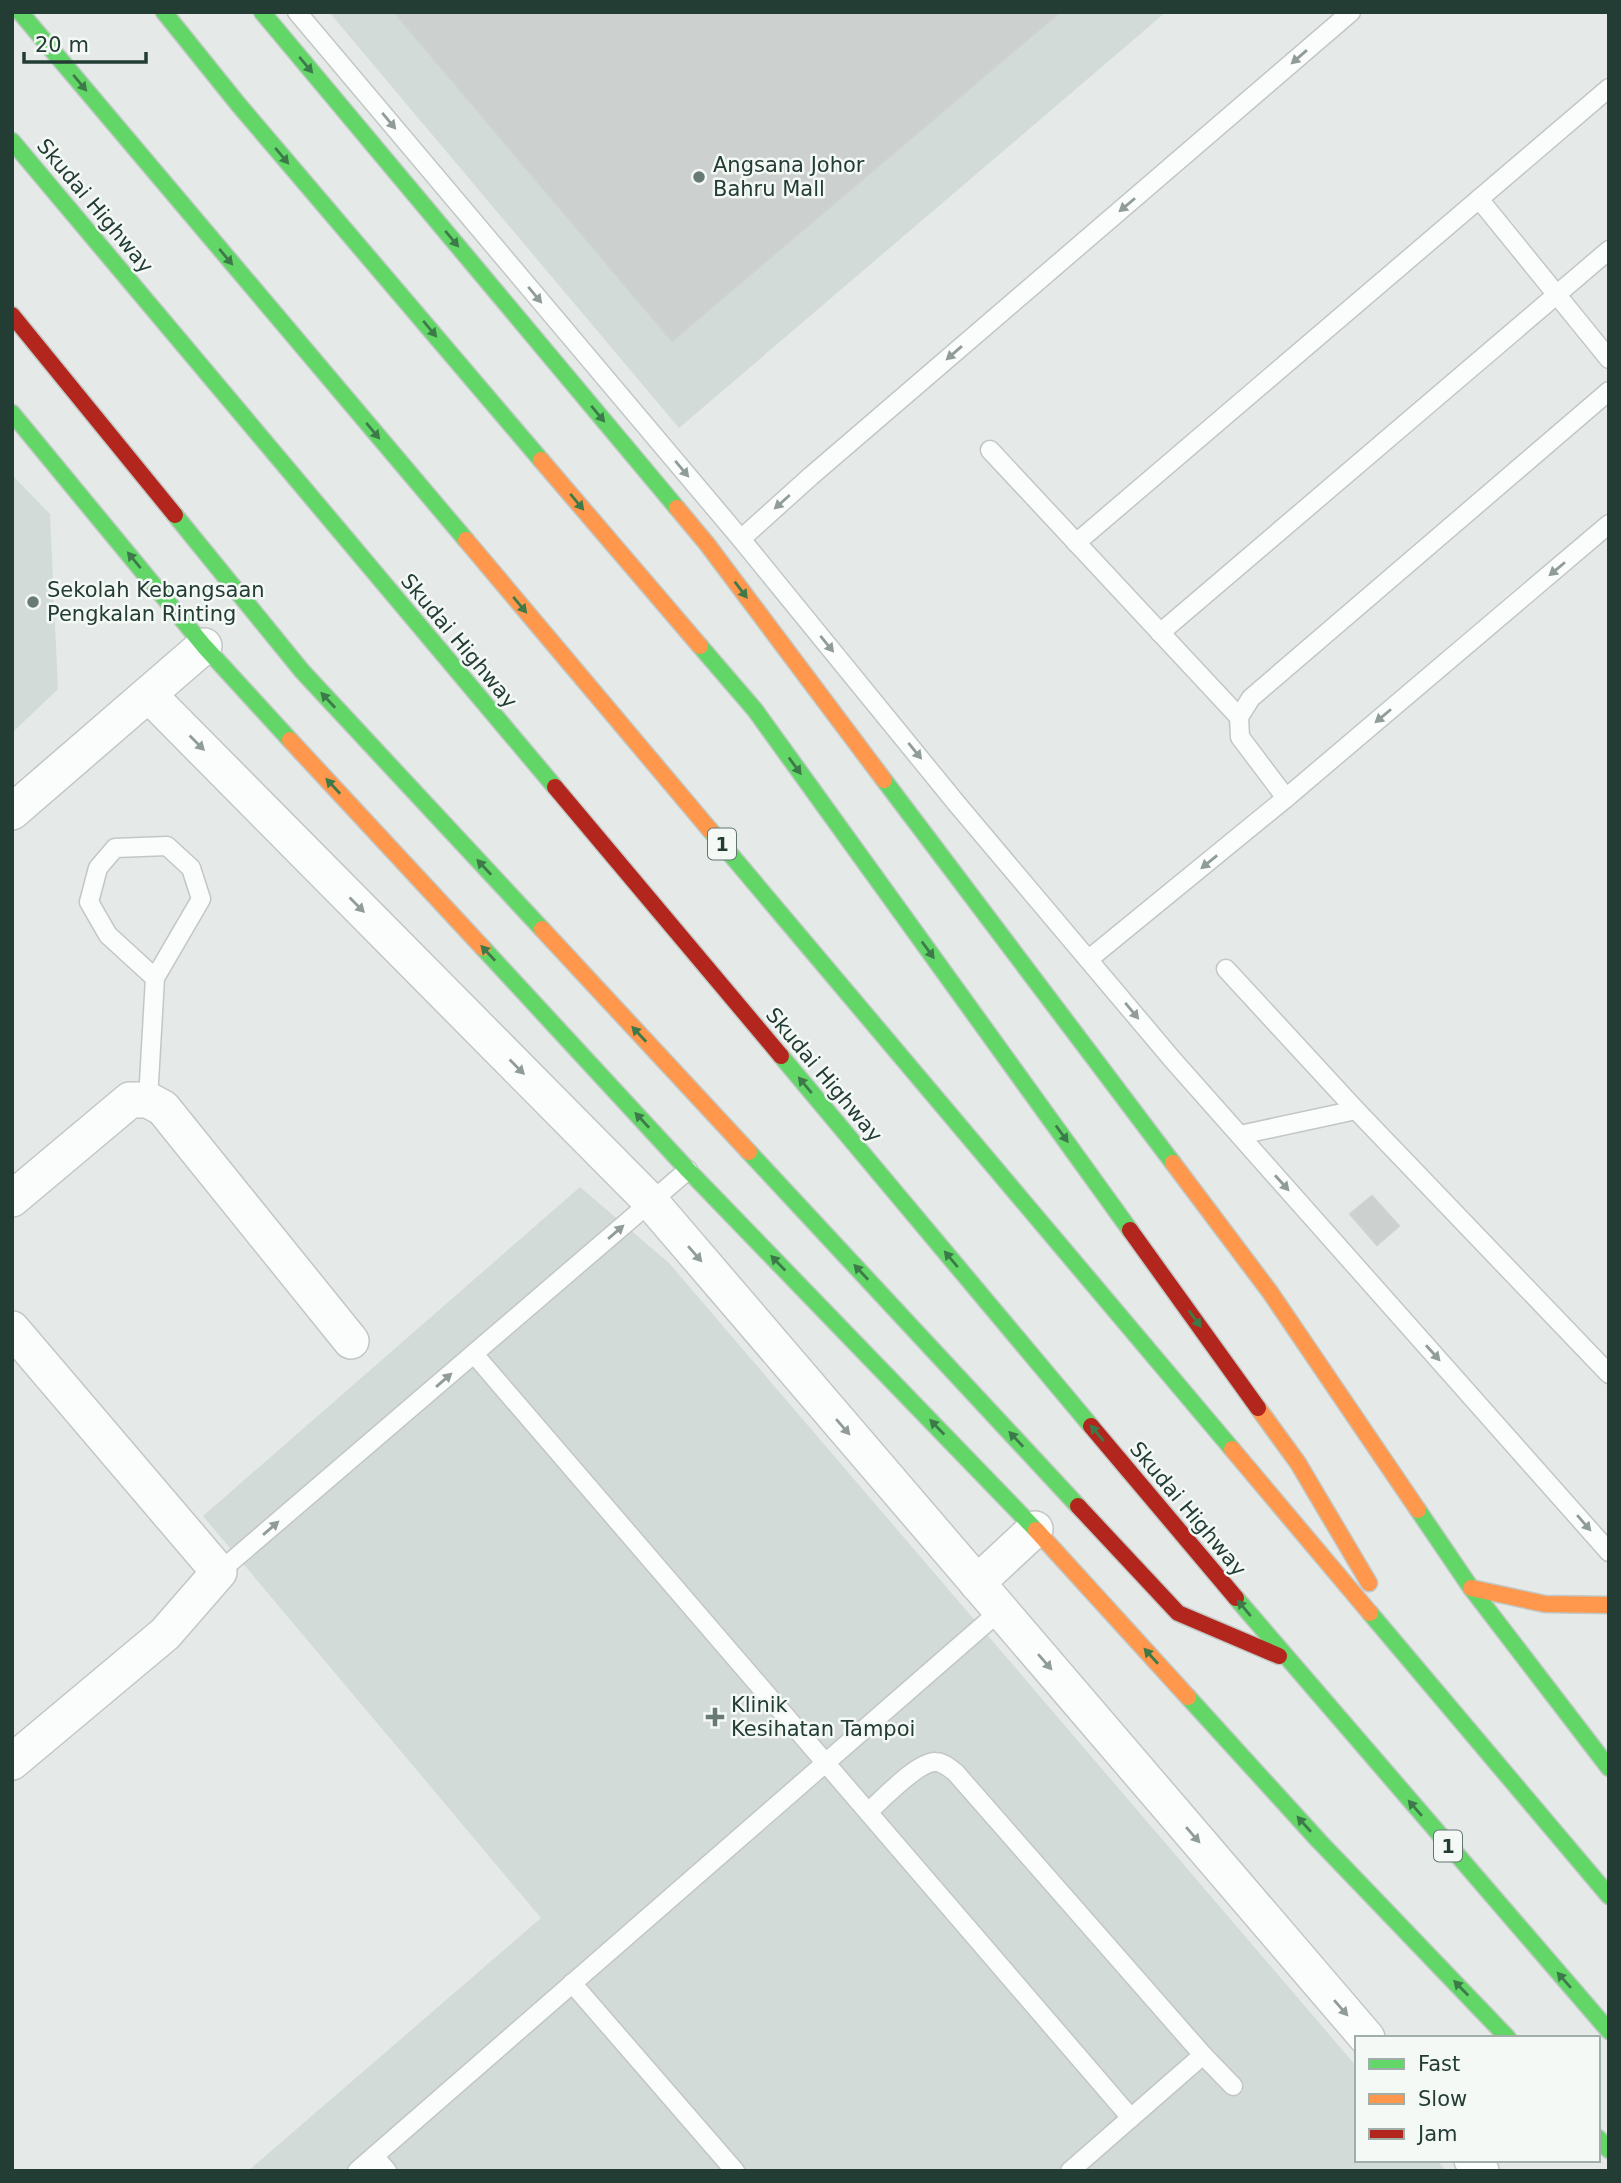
<svg xmlns="http://www.w3.org/2000/svg" width="1621" height="2183" font-family="'DejaVu Sans',sans-serif">
<style>
.built{fill:#d3dbd8}
.building{fill:#ccd1cf;stroke:#ced3d1;stroke-width:2}
.lines{fill:none;stroke-linecap:round;stroke-linejoin:round}
.lane-casing{stroke:#c2c7c5;stroke-width:21}
.street-casing{stroke:#c2c7c5;stroke-width:38}
.fast-casing{stroke:#c1c8c5;stroke-width:19}
.slow-casing{stroke:#c1c8c5;stroke-width:19}
.jam-casing{stroke:#c1c8c5;stroke-width:19}
.lane{stroke:#fbfcfc;stroke-width:18}
.street{stroke:#fbfcfc;stroke-width:35}
.fast{stroke:#63d668;stroke-width:16}
.slow{stroke:#ff974d;stroke-width:16}
.jam{stroke:#b3261e;stroke-width:16}
.oneway{fill:#8f9c98}
.oneway2{fill:#3d7a49}
.poi-dot{fill:#677a74;stroke:#f4f9f6;stroke-width:2.5}
.labels{text-anchor:middle;stroke-width:5;stroke-linejoin:round;paint-order:stroke}
.shield{fill:#f4f9f6;stroke:#62756f;stroke-width:2}
.shield-label{font-size:19px;font-weight:bold;fill:#233d35}
.poi-label{font-size:21px;fill:#233d35;stroke:#f4f9f6;text-anchor:start}
.street-label{font-size:21px;fill:#233d35;stroke:#f4f9f6}
</style>
<rect width="100%" height="100%" fill="#e5eae8"/>
<!-- built -->
<g class="built">
<path d="M329,12H1166L679,428Z"/>
<path d="M12,475L50,514L58,689L12,733Z"/>
<path d="M580,1187L669,1263L1357,2067V2160H1437L1446,2171H248L541,1918L203,1516Z"/>
</g>
<!-- building -->
<g class="building">
<path d="M394,12H1060L672,341Z"/>
<path d="M1372,1196L1399,1226L1377,1245L1350,1214Z"/>
</g>
<g class="lines">
<defs>
<g id="lane">
<path d="M297,12L741,539L957,804L1172,1059L1609,1552"/>
<path d="M1479,199L1609,359"/>
<path d="M990,450L1239,717"/>
<path d="M741,539L811,476L1351,12"/>
<path d="M1076,543L1609,88"/>
<path d="M1160,633L1609,250"/>
<path d="M1286,798L1240,737L1239,717L1251,698L1609,391"/>
<path d="M1089,959L1286,798L1609,524"/>
<path d="M1226,969L1356,1110L1609,1374"/>
<path d="M148,1100L155,978L201,899L191,868L167,846L115,848L98,868L89,902L108,935L155,978"/>
<path d="M1240,1135L1356,1110"/>
<path d="M474,1354L1131,2118"/>
<path d="M219,1572L688,1170"/>
<path d="M868,1812C882,1800 917,1762 935,1762C943,1762 948,1767 955,1772L1203,2055L1070,2171"/>
<path d="M572,1983L735,2171"/>
<path d="M1203,2055L1233,2086"/>
<path d="M374,2156L387,2171"/>
<path d="M357,2171L1001,1610"/>
</g>
<g id="street">
<path d="M149,695L651,1202L1367,2038"/>
<path d="M12,812L204,646"/>
<path d="M12,1199L130,1100H148L163,1108L351,1341"/>
<path d="M12,1329L219,1572L165,1634L12,1762"/>
<path d="M977,1583L1035,1529"/>
<path d="M1472,2160L1481,2171"/>
</g>
<g id="fast">
<path d="M20,12L466,540"/>
<path d="M164,12L238,104L541,460"/>
<path d="M262,12L677,508"/>
<path d="M12,141L555,787"/>
<path d="M12,413L204,646L290,740"/>
<path d="M175,515L302,671L542,929"/>
<path d="M700,646L755,710L1130,1230"/>
<path d="M884,780L1173,1163"/>
<path d="M710,830L1232,1449"/>
<path d="M483,948L688,1170L1036,1530"/>
<path d="M781,1056L1091,1426"/>
<path d="M749,1152L1078,1506"/>
<path d="M1418,1510L1471,1588L1609,1768"/>
<path d="M1236,1598L1609,2031"/>
<path d="M1370,1613L1609,1896"/>
<path d="M1188,1697L1319,1841L1508,2038"/>
<path d="M1598,2138L1609,2150"/>
</g>
<g id="slow">
<path d="M541,460L700,646"/>
<path d="M677,508L707,544L884,780"/>
<path d="M466,540L710,830"/>
<path d="M290,740L483,948"/>
<path d="M542,929L749,1152"/>
<path d="M1173,1163L1270,1292L1418,1510"/>
<path d="M1258,1408L1298,1463L1369,1583"/>
<path d="M1232,1449L1370,1613"/>
<path d="M1036,1530L1188,1697"/>
<path d="M1471,1588L1545,1604L1609,1605"/>
</g>
<g id="jam">
<path d="M12,315L175,515"/>
<path d="M555,787L781,1056"/>
<path d="M1130,1230L1258,1408"/>
<path d="M1091,1426L1236,1598"/>
<path d="M1078,1506L1178,1613L1279,1656"/>
</g>
</defs>
<!-- lane casing -->
<use href="#lane" class="lane-casing"/>
<!-- street casing -->
<use href="#street" class="street-casing"/>
<!-- fast casing -->
<use href="#fast" class="fast-casing"/>
<!-- slow casing -->
<use href="#slow" class="slow-casing"/>
<!-- jam casing -->
<use href="#jam" class="jam-casing"/>
<!-- lane -->
<use href="#lane" class="lane"/>
<!-- street -->
<use href="#street" class="street"/>
<!-- fast -->
<use href="#fast" class="fast"/>
<!-- slow -->
<use href="#slow" class="slow"/>
<!-- jam -->
<use href="#jam" class="jam"/>
</g>
<!-- one-way arrows -->
<defs><path id="oneway-solid" d="M-6-.8H1V-3.2L6.5 0L1 3.2V.8H-6Z" transform="scale(1.75)"/></defs>
<g class="oneway">
<use href="#oneway-solid" transform="translate(1299 57) rotate(139)"/>
<use href="#oneway-solid" transform="translate(389 121) rotate(50)"/>
<use href="#oneway-solid" transform="translate(1127 205) rotate(140)"/>
<use href="#oneway-solid" transform="translate(535 295) rotate(50)"/>
<use href="#oneway-solid" transform="translate(954 353) rotate(139)"/>
<use href="#oneway-solid" transform="translate(682 469) rotate(50)"/>
<use href="#oneway-solid" transform="translate(782 502) rotate(138)"/>
<use href="#oneway-solid" transform="translate(1557 569) rotate(140)"/>
<use href="#oneway-solid" transform="translate(827 644) rotate(51)"/>
<use href="#oneway-solid" transform="translate(1383 716) rotate(140)"/>
<use href="#oneway-solid" transform="translate(197 743) rotate(45)"/>
<use href="#oneway-solid" transform="translate(915 751) rotate(51)"/>
<use href="#oneway-solid" transform="translate(1209 862) rotate(141)"/>
<use href="#oneway-solid" transform="translate(357 905) rotate(45)"/>
<use href="#oneway-solid" transform="translate(1132 1011) rotate(50)"/>
<use href="#oneway-solid" transform="translate(517 1067) rotate(45)"/>
<use href="#oneway-solid" transform="translate(1282 1183) rotate(48)"/>
<use href="#oneway-solid" transform="translate(616 1232) rotate(-41)"/>
<use href="#oneway-solid" transform="translate(695 1254) rotate(49)"/>
<use href="#oneway-solid" transform="translate(1433 1353) rotate(48)"/>
<use href="#oneway-solid" transform="translate(444 1380) rotate(-41)"/>
<use href="#oneway-solid" transform="translate(843 1427) rotate(49)"/>
<use href="#oneway-solid" transform="translate(1584 1523) rotate(49)"/>
<use href="#oneway-solid" transform="translate(271 1528) rotate(-41)"/>
<use href="#oneway-solid" transform="translate(1045 1662) rotate(49)"/>
<use href="#oneway-solid" transform="translate(1193 1835) rotate(49)"/>
<use href="#oneway-solid" transform="translate(1341 2008) rotate(49)"/>
</g>
<g class="oneway2">
<use href="#oneway-solid" transform="translate(306 65) rotate(50)"/>
<use href="#oneway-solid" transform="translate(80 83) rotate(50)"/>
<use href="#oneway-solid" transform="translate(282 156) rotate(50)"/>
<use href="#oneway-solid" transform="translate(452 239) rotate(50)"/>
<use href="#oneway-solid" transform="translate(226 257) rotate(50)"/>
<use href="#oneway-solid" transform="translate(430 329) rotate(50)"/>
<use href="#oneway-solid" transform="translate(598 414) rotate(50)"/>
<use href="#oneway-solid" transform="translate(373 431) rotate(50)"/>
<use href="#oneway-solid" transform="translate(577 502) rotate(50)"/>
<use href="#oneway-solid" transform="translate(134 560) rotate(-129)"/>
<use href="#oneway-solid" transform="translate(741 590) rotate(53)"/>
<use href="#oneway-solid" transform="translate(520 605) rotate(50)"/>
<use href="#oneway-solid" transform="translate(328 700) rotate(-133)"/>
<use href="#oneway-solid" transform="translate(795 766) rotate(54)"/>
<use href="#oneway-solid" transform="translate(333 786) rotate(-133)"/>
<use href="#oneway-solid" transform="translate(484 867) rotate(-133)"/>
<use href="#oneway-solid" transform="translate(928 950) rotate(54)"/>
<use href="#oneway-solid" transform="translate(488 953) rotate(-133)"/>
<use href="#oneway-solid" transform="translate(639 1034) rotate(-133)"/>
<use href="#oneway-solid" transform="translate(805 1085) rotate(-130)"/>
<use href="#oneway-solid" transform="translate(642 1120) rotate(-133)"/>
<use href="#oneway-solid" transform="translate(1062 1134) rotate(54)"/>
<use href="#oneway-solid" transform="translate(951 1259) rotate(-130)"/>
<use href="#oneway-solid" transform="translate(778 1263) rotate(-134)"/>
<use href="#oneway-solid" transform="translate(861 1272) rotate(-133)"/>
<use href="#oneway-solid" transform="translate(1195 1319) rotate(54)"/>
<use href="#oneway-solid" transform="translate(937 1427) rotate(-134)"/>
<use href="#oneway-solid" transform="translate(1097 1433) rotate(-130)"/>
<use href="#oneway-solid" transform="translate(1016 1439) rotate(-133)"/>
<use href="#oneway-solid" transform="translate(1244 1608) rotate(-130)"/>
<use href="#oneway-solid" transform="translate(1151 1656) rotate(-132)"/>
<use href="#oneway-solid" transform="translate(1415 1808) rotate(-131)"/>
<use href="#oneway-solid" transform="translate(1304 1824) rotate(-132)"/>
<use href="#oneway-solid" transform="translate(1564 1980) rotate(-131)"/>
<use href="#oneway-solid" transform="translate(1461 1988) rotate(-134)"/>
</g>
<!-- markers -->
<g class="poi-dot">
<circle cx="699" cy="177" r="7"/>
<circle cx="33" cy="602" r="7"/>
<path d="M711.5 1706.5h7v7h7v7h-7v7h-7v-7h-7v-7h7z"/>
</g>
<g class="labels">
<!-- shield labels -->
<g class="shield">
<rect x="708" y="828.5" width="28" height="31" rx="5"/>
<rect x="1434" y="1830.5" width="28" height="31" rx="5"/>
</g>
<g class="shield-label">
<text x="722" y="851">1</text>
<text x="1448" y="1853">1</text>
</g>
<!-- poi labels -->
<g class="poi-label">
<text x="713" y="172">Angsana Johor<tspan x="713" dy="24">Bahru Mall</tspan></text>
<text x="47" y="597">Sekolah Kebangsaan<tspan x="47" dy="24">Pengkalan Rinting</tspan></text>
<text x="731" y="1712">Klinik<tspan x="731" dy="24">Kesihatan Tampoi</tspan></text>
</g>
<!-- street labels -->
<g class="street-label">
<text transform="translate(95 206) rotate(50)" y="7">Skudai Highway</text>
<text transform="translate(459 641) rotate(50)" y="7">Skudai Highway</text>
<text transform="translate(824 1075) rotate(50)" y="7">Skudai Highway</text>
<text transform="translate(1188 1509) rotate(50)" y="7">Skudai Highway</text>
</g>
</g>
<!-- border -->
<rect width="1621" height="2183" fill="none" stroke="#233d35" stroke-width="28"/>
<!-- legend -->
<rect x="1355" y="2036" width="245" height="126" fill="#f4f9f6" stroke="#a0aea9" stroke-width="2"/>
<rect x="1369" y="2059" width="35" height="10" fill="#63d668" stroke="#a0aea9" stroke-width="2"/>
<text x="1418" y="2071" font-size="21" fill="#233d35">Fast</text>
<rect x="1369" y="2094" width="35" height="10" fill="#ff974d" stroke="#a0aea9" stroke-width="2"/>
<text x="1418" y="2106" font-size="21" fill="#233d35">Slow</text>
<rect x="1369" y="2129" width="35" height="10" fill="#b3261e" stroke="#a0aea9" stroke-width="2"/>
<text x="1418" y="2141" font-size="21" fill="#233d35">Jam</text>
<!-- scale -->
<path d="M24 52v10h122v-10" fill="none" stroke="#233d35" stroke-width="3.5"/>
<text x="35" y="52" font-size="21" fill="#233d35" stroke="#f4f9f6" stroke-width="5" paint-order="stroke">20 m</text>
</svg>
